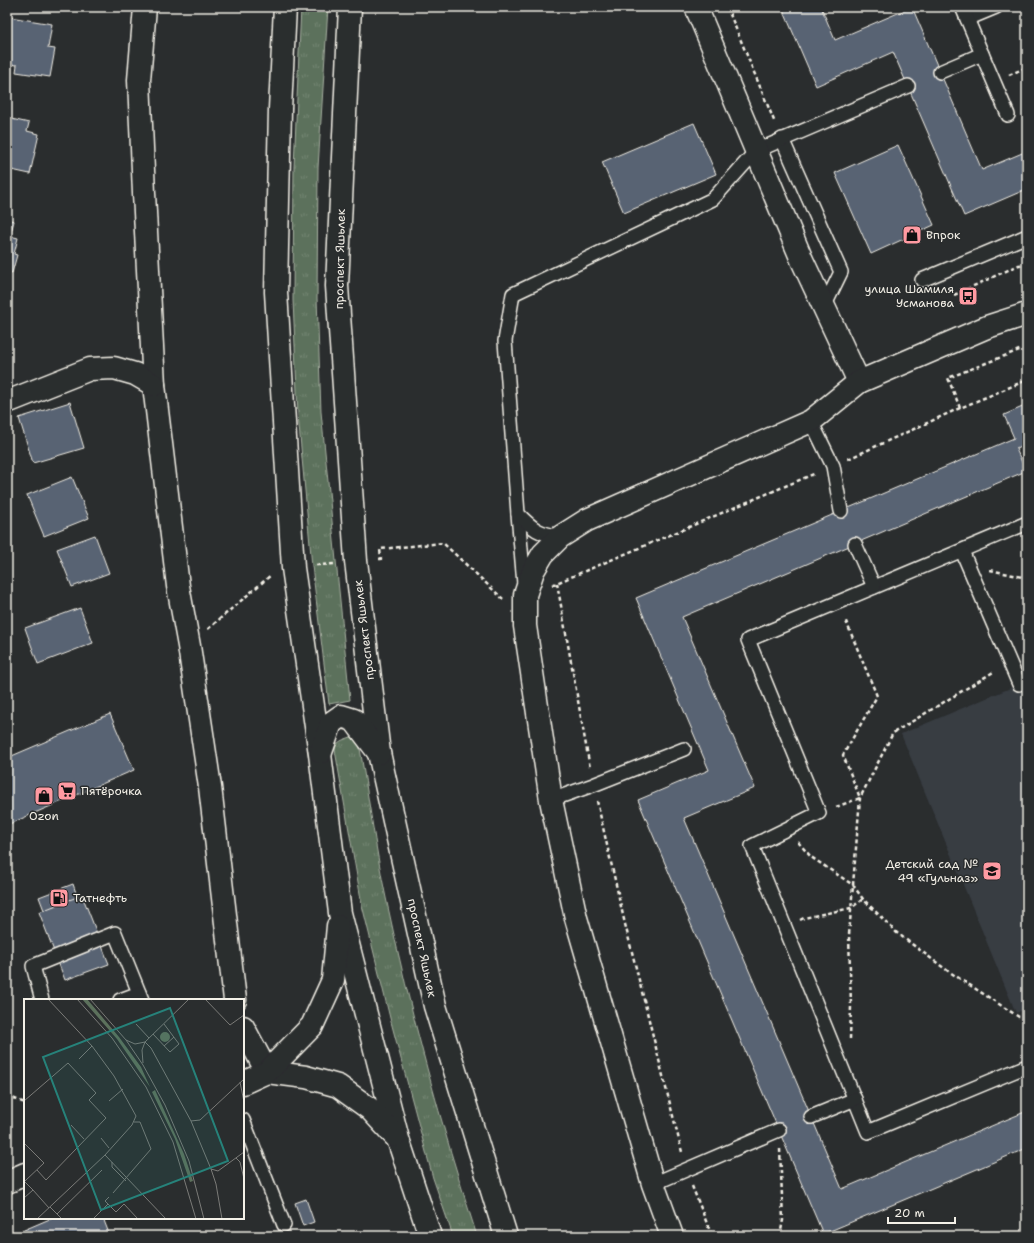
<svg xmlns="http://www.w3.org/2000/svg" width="1034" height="1243" font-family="'Shantell Sans',sans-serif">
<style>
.built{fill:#383d43}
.grass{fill:url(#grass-tufts);stroke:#a8b1a2}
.building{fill:#596373;stroke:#f4f1e8}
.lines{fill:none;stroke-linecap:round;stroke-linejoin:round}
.lane-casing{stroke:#f4f1e8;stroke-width:16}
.street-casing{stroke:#f4f1e8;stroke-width:25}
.secondary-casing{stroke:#f4f1e8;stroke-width:25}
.path{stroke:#f4f1e8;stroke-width:2.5;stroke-dasharray:4 3;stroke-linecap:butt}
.lane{stroke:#2a2d2e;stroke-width:13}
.street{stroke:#2a2d2e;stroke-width:22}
.secondary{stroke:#2a2d2e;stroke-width:22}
.labels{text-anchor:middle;stroke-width:3;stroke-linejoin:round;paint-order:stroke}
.poi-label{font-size:12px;fill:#f4f1e8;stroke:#2a2d2e;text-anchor:start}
.street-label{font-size:12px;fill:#f4f1e8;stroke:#2a2d2e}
.inset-road{fill:none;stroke:#7b7b78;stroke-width:1}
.view{fill:#26827a;fill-opacity:0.15;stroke:#26827a;stroke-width:2}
.inset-edge{fill:none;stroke:#f4f1e8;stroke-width:2}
</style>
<defs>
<pattern id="grass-tufts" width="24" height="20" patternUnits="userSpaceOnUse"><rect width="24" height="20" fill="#5c715c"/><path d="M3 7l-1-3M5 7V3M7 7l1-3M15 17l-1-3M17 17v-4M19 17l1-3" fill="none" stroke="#748673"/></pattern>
</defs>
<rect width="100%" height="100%" fill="#2a2d2e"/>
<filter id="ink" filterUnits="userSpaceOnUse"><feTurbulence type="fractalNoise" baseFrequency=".025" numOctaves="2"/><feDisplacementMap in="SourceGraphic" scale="8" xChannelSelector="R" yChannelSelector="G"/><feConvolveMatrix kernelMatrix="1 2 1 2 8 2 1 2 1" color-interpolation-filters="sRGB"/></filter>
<g filter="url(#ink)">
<!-- built -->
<path class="built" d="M1027,681V1008L1016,1013L901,734Z"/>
<!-- grass -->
<g class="grass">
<path d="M301,7H328L318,168L317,298L321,412L350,700L329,704L312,566L298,415L293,300L294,167Z"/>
<path d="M351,737L356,738L359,743C368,794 375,846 386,898C410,1012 441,1125 477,1236H453L433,1178L390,1018L362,905L335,750C336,741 343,740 351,737Z"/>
</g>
<!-- building -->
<g class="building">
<path d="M782,7H821L835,40L912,7L982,170L1027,151V189L964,216L893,52L816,86Z"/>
<path d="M10,17L52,24L48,48L55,49L50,77L16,72L17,65L7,64V32Z"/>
<path d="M7,118L29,123L27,131L39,134L30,174L7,169Z"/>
<path d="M694,123L716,174L624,213L602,162Z"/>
<path d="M898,145L934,225L871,254L835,173Z"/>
<path d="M7,219L14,221L10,236L18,238L14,254L17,255L12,273L7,271Z"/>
<path d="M70,402L84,448L33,463L19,418Z"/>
<path d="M1027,405V444L1016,449L1026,471L682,617L755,788L684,818L842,1189L1027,1111V1148L823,1234L638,800L709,770L636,598L1014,438L1004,415Z"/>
<path d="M72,477L89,518L44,536L27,495Z"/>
<path d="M95,535L109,573L72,587L57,549Z"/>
<path d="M80,608L93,643L38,664L25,628Z"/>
<path d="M110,714L134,770L7,825V758Z"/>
<path d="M73,884L80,905L47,918L39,897Z"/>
<path d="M82,895L109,964L65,980L39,912Z"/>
<path d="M306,1199L314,1222L303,1226L295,1203Z"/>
<path d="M52,1218H103L110,1236H10Z"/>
</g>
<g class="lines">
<defs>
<g id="lane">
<path d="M967,19L996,7"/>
<path d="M982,54L1008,115"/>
<path d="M940,72L982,54L962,7"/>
<path d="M782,139L841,272L824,307"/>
<path d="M922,280L1027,236"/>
<path d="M811,421L833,466L841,511"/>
<path d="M518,514L524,584"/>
<path d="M1027,523L748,640L819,813L752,846L868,1132L1027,1066"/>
<path d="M560,537C538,533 534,530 518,514L505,341L513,294L713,199L756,151L908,86"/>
<path d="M855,544L874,587"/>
<path d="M962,551L1019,684"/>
<path d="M551,800L593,785L684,749"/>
<path d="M42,1000L33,966L115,933L142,1000"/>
<path d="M120,1000L139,993"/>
<path d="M811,1117L855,1099"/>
<path d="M243,1120L284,1225"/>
<path d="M653,1184L779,1130"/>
</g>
<g id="street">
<path d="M145,7L139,80L144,193L154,385L178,586L189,646L210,787L235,1000"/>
<path d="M696,7L802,260L859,382"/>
<path d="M7,402L90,369L114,368L135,374L154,385"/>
<path d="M243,1027L267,1072"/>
<path d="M672,1236L653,1184L576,918L551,800L525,626V595L533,571L543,554L560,537L587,520L811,421L859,382L987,327L1027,314"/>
</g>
<g id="secondary">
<path d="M285,7L280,109L276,292L293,568L320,754L340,913L398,1139L430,1236"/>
<path d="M350,7L337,286L356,561L379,753L435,1006L506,1236"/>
<path d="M321,752L331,723L341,716L354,720L379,753"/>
<path d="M267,1072L306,1077L338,1086L370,1109L395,1136"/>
<path d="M243,1083L267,1072L312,1026L333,980L338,926"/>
<path d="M7,1182L25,1174"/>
</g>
</defs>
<!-- lane casing -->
<use href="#lane" class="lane-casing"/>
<!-- street casing -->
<use href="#street" class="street-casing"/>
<!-- secondary casing -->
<use href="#secondary" class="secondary-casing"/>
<!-- path -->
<g class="path">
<path d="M727,7L775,123"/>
<path d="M1009,75L1027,67"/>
<path d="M954,295L1019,265L1027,264"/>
<path d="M960,408L948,378L1027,347"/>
<path d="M848,459L960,408L1027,380"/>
<path d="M379,559H381L380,549L443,543L503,599"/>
<path d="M316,565L335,564"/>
<path d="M990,570L1027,578"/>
<path d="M557,583L590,768"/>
<path d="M552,585L816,473"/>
<path d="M208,629L271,575"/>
<path d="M597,801L625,924L682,1152"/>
<path d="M836,807L860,798L843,755L877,696L845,619"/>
<path d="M798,842L811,857L853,885L863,899L897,933L948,971L1019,1017L1027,1016"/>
<path d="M800,920L804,918L851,908L863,899"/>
<path d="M850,1039L851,1006L849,935L860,798L893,733L995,671"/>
<path d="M7,1096L25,1103"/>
<path d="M780,1149L783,1220L780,1236"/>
<path d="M692,1186L712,1236"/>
</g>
<!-- lane -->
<use href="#lane" class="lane"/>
<!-- street -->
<use href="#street" class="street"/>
<!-- secondary -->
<use href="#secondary" class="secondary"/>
</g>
</g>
<!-- icons -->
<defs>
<symbol id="shop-square" viewBox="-11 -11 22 22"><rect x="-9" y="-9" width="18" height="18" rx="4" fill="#ff9aa2" stroke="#2a2d2e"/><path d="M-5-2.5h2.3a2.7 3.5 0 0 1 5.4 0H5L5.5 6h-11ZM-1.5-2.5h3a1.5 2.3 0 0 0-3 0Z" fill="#111"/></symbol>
<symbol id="bus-square" viewBox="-11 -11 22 22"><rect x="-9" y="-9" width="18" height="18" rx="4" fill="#ff9aa2" stroke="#2a2d2e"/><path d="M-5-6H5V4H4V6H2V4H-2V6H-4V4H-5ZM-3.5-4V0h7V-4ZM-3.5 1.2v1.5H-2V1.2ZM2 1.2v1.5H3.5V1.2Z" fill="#111"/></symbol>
<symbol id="supermarket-square" viewBox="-11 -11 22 22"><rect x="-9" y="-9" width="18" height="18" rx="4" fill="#ff9aa2" stroke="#2a2d2e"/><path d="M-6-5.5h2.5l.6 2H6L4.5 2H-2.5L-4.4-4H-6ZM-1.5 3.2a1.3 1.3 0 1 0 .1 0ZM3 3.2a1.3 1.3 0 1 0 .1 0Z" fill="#111"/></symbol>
<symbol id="school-square" viewBox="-11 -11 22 22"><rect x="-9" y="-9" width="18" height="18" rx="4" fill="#ff9aa2" stroke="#2a2d2e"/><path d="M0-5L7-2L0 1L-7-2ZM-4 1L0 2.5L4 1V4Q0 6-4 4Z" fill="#111"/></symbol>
<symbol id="fuel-square" viewBox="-11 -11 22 22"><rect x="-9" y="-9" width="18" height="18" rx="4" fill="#ff9aa2" stroke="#2a2d2e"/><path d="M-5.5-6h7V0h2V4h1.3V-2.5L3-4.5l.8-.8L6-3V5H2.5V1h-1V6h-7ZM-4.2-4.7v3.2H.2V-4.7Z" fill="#111"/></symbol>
</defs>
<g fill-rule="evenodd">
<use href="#shop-square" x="901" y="224" width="22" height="22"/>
<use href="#bus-square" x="957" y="285" width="22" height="22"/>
<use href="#supermarket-square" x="56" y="780" width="22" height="22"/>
<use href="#shop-square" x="33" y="785" width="22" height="22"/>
<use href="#school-square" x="981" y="860" width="22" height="22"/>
<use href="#fuel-square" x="48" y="887" width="22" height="22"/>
</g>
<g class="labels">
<!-- poi labels -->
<g class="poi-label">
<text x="926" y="239">Впрок</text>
<text x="954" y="293" text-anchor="end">улица Шамиля<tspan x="954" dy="14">Усманова</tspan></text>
<text x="81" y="795">Пятёрочка</text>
<text x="44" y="820" text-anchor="middle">Ozon</text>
<text x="978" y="868" text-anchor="end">Детский сад №<tspan x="978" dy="14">49 «Гульназ»</tspan></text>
<text x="73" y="902">Татнефть</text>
</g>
<!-- street labels -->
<g class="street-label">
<text transform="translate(340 259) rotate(-89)" y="4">проспект Яшьлек</text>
<text transform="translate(364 630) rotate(-97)" y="4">проспект Яшьлек</text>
<text transform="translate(422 948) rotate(78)" y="4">проспект Яшьлек</text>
</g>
</g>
<!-- overview -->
<g transform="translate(24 999)">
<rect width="220" height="220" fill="#2a2d2e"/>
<path d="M58,0H63L95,38L117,68L126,88L93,40ZM136 38a5 5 0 1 1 10 0a5 5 0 1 1-10 0ZM131,91L160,155L169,182L166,183L151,140L128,93Z" fill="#5c715c"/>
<path class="inset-road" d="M53,0L88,39L122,88L149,143L172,220M66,0L102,41L119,66L141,106L165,162L180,220M181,0L206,26L220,16M112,25L125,39M129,35L146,53L155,45L140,25M102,41L111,45L121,43M121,43L127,49L167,122L187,170L194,172L220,153M140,47L150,38M55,60L68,47M119,64L118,51L121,43L165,0M216,83L220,103M0,102L44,64L72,94L65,101L82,119L22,181L13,171M85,102L99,90M167,122L176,121L220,80M47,126L60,140M77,139L85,149M0,144L20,164L1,182M81,156L142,220M212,159L216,163L220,180M88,163V168L102,182M187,170L192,185L198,220M0,182L9,191M89,194L127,150L116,123H110M85,198L81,202L92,213L100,205L114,220M0,199L9,191L25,209M26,208L37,219M33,215L78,171M13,220L81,156L108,126L112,117L90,77L68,47L24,0M69,220L84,205"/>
<path class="view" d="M146,9L204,162L77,211L19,58Z"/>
<rect width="220" height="220" class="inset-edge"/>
</g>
<!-- margin -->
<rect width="1034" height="1243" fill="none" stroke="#2a2d2e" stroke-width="24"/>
<rect x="12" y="12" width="1010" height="1219" fill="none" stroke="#f4f1e8" stroke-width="1.5" filter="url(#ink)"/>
<!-- scale -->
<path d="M888 1217v6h67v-6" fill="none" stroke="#f4f1e8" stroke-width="2"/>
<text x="894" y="1217" font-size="12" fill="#f4f1e8" stroke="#2a2d2e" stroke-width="3" paint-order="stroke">20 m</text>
</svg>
